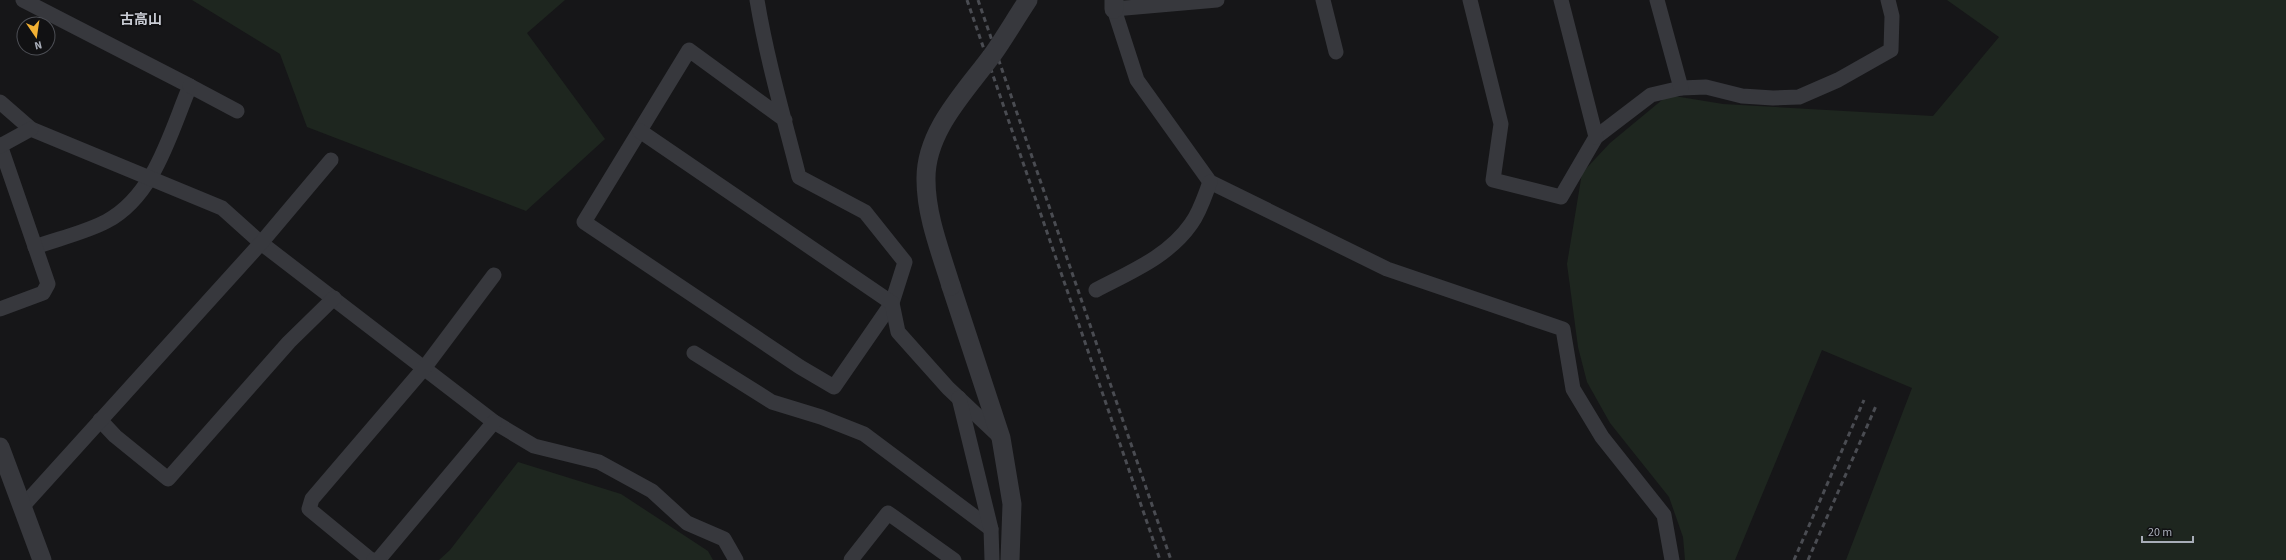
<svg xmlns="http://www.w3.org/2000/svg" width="2286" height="560" font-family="'Source Sans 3','Noto Sans JP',sans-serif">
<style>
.green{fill:#1e261f}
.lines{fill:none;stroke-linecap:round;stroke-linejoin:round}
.minor{stroke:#37383d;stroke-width:15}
.tertiary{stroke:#37383d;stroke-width:19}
.rail{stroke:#4a4c52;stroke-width:3;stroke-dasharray:5 4;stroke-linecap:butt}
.tertiary-bridge{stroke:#37383d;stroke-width:19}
.labels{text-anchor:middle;stroke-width:4;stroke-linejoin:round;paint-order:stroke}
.quarter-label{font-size:14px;font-weight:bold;fill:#c9ccd4;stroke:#111113}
</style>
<rect width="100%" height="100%" fill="#161618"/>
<!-- green -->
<g class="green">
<path d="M192,0H565L527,33L605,139L526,211L307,127L280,54Z"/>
<path d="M1947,0H2286V560H1846L1912,388L1822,350L1735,560H1685L1683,537L1669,497L1610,423L1587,382L1578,347L1567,264L1582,173L1610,143L1668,95L1723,104L1933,116L1999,37Z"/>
<path d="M518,462L621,494L708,551L713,560H439L450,550Z"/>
</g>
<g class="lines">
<!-- minor -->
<g class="minor">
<path d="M23,0L190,86C170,133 155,195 107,221C87,232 57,239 35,247"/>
<path d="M757,0C767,60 784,118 799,177L865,212L905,262L892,303L834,387L800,367L584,222L689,50L785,120"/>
<path d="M1217,0L1114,9L1137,80L1210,182L1387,269L1563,329L1573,389L1602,437L1664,515L1672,560"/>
<path d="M1323,0L1336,52"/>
<path d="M1470,0L1501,124L1493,180L1561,197L1596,137L1651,95L1681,88L1706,87L1742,96L1773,98L1799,97L1838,80L1891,50L1892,16L1888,0"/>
<path d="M1561,0L1596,137"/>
<path d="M1657,0L1681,88"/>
<path d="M190,86L237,111"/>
<path d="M0,102L31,129L222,208L261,243L494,422L534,446L599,462L652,491L687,523L724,539L736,560"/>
<path d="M640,131L892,303L898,332L948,388L1001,438"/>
<path d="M0,145L48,284L43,293L0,309"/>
<path d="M0,146L31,129"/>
<path d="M1096,290C1130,272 1168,257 1191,224C1200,212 1205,195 1210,182"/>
<path d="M694,353L772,402L821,417L864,434L991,529"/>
<path d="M959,398L991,529L992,560"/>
<path d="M100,420L115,436L168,479L289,342L334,298"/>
<path d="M22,507L261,243L331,160"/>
<path d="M371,560L309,509L312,499L425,367L494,275"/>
<path d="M374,560L379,559L494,422"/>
<path d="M851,560L888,513L954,560"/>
</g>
<!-- tertiary -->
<g class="tertiary">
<path d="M1114,0V9"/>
<path d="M951,286L1001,438L1012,504L1010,560"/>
<path d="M0,447L42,560"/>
</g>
<!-- rail -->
<g class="rail">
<path d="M967,0L1160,560"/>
<path d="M978,0L1171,560"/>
<path d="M1794,560L1864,400"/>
<path d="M1808,560L1876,406"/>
</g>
<!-- tertiary-bridge -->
<path class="tertiary-bridge" d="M951,286C941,253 926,216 926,180C925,131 966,91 993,54C1005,37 1016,18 1028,0"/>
</g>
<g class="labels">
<!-- quarter labels -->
<g class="quarter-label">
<text x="141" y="24">古高山</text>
</g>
</g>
<!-- north arrow -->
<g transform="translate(36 36) rotate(167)"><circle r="19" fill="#111113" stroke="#4d4f55"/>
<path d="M0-3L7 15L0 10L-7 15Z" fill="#f2b134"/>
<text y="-6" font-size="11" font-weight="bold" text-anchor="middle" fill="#a8adb8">N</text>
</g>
<!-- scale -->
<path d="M2142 536v6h51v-6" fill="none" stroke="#a8adb8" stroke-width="2"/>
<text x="2148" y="536" font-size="12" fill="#a8adb8" stroke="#111113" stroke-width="3" paint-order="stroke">20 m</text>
</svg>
